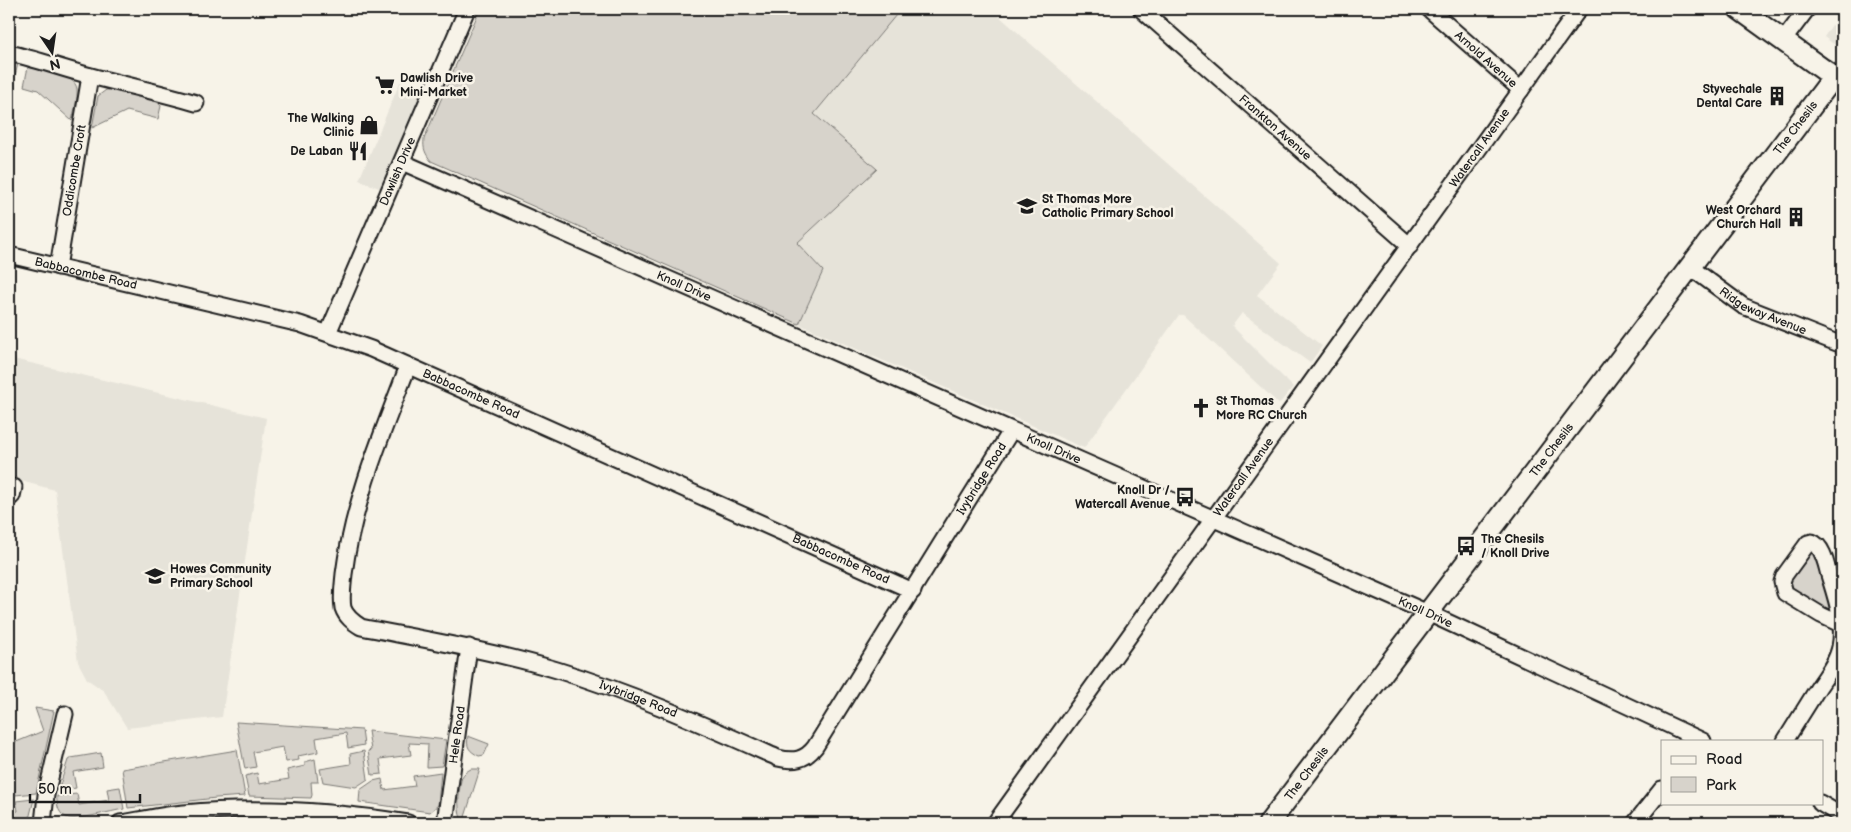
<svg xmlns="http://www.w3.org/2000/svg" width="1851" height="832" font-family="'Balsamiq Sans',sans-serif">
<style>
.built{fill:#e6e3d9}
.green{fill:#d7d3cb;stroke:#7a7874}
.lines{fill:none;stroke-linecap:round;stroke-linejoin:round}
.street-casing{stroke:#1c1c1c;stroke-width:19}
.secondary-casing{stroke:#1c1c1c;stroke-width:24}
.street{stroke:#f7f3e8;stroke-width:15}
.secondary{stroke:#f7f3e8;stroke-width:20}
.labels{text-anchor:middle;stroke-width:5;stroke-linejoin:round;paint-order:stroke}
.street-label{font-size:12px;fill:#1c1c1c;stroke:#f7f3e8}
.poi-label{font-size:12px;font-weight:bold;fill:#1c1c1c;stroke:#f7f3e8;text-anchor:start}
</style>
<rect width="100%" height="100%" fill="#f7f3e8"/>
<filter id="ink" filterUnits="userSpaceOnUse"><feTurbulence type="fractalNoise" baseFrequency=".02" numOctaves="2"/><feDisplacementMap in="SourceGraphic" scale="10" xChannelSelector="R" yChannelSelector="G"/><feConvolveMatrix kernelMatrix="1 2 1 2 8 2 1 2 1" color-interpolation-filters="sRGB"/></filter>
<g filter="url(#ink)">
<!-- built -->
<g class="built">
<path d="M901,9H991L1281,263L1257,295L1322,346L1310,363L1242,313L1232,326L1293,387L1279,404L1183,315H1179L1084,448L799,324L823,271L797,243L876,169L814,114Z"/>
<path d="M1832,25L1842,31V50L1824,37Z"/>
<path d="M400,82L430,95L389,192L359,180Z"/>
<path d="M9,358L266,418L222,717L127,728L104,691L87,679L78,662L55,490L9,478Z"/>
</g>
<!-- green -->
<g class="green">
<path d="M480,9H901L814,114L877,169L797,243L823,271L799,324L431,161C425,153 423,149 424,139Z"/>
<path d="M18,64L13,83L9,82V65Z"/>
<path d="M28,67C41,70 75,73 77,89C78,99 74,111 72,121L38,90L24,86Z"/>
<path d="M115,89L156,100L161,106L158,119L127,111L92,128L98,96L106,90Z"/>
<path d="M1810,549L1816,552L1832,608L1829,611L1790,589L1789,579Z"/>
<path d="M1842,661V690L1830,682Z"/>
<path d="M35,708L54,711L36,793L15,795L13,780L9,781V745L43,731Z"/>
<path d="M236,722L362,730L364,745L348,748L346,733L316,738L318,752L298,756L299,760L286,762L283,747L253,752L256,767L245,769Z"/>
<path d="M368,731L446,740L442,766L427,767L428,744L409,743L411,755L380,759L382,774L372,775L368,751L371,750Z"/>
<path d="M468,736L489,744L484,755L479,756C469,751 466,747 468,736Z"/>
<path d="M237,750L245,796L216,798L128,808L122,769Z"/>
<path d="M364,751L368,779L356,787L323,782L320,769L351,764L350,754Z"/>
<path d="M101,753L103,767L73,772L76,788L58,791L68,760L71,758Z"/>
<path d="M315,759L318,782H311L312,795L311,798L249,796L245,776L257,773L259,784L289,779L287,770L305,766V762Z"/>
<path d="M471,769H480L464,820L461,818C457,810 459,785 462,777C464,773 467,771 471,769Z"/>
<path d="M441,772L438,805L430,812L359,802L360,790L373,781L382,779L384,790L415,786L413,776Z"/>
<path d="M120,787L124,809C111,811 80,820 69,818C59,816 56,805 57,796L77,794L79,805L109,800L107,789Z"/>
<path d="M34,799L28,823H9V813L18,811L16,801Z"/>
</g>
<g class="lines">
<defs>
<g id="street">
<path id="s1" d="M1141,9L1410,246"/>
<path id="s2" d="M1429,9L1521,90"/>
<path d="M1783,41L1807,9"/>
<path d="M9,53C37,59 63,69 91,76C126,85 161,93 196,103"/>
<path id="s3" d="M402,162L1428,613L1703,741"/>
<path id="s4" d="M9,255L300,324L371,349L913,591"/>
<path id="s5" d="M58,267L90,76"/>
<path id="s6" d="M1690,267L1743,306L1842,345"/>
<path id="s7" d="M328,333L467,9"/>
<path id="s8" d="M408,366C382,434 353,502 344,574C343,585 341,597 343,608C346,617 353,622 361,627C427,640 493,651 557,670C633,693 706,726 778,758C794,762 805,760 815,747L1011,431"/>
<path d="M9,498L12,496L14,487"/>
<path d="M1785,741C1796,723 1807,706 1818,688C1826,676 1837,662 1840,647C1845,623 1836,598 1829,575C1826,564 1823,546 1812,542L1808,543L1784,576L1782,582L1785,593L1821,615L1840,624"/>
<path d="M1820,803L1842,816"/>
<path d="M43,823L46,795L65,714"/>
<path d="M120,823C141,820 163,815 184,813C259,806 334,811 408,823"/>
<path id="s9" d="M445,823L469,647"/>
<path id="s10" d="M995,823L1579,9"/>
<path d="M1635,823L1662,789"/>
</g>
<g id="secondary">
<path d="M1739,9L1842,83"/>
<path id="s11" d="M1269,823L1833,78"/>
</g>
</defs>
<!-- street casing -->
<use href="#street" class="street-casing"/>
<!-- secondary casing -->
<use href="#secondary" class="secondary-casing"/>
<!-- street -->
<use href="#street" class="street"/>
<!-- secondary -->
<use href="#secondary" class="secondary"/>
</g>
</g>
<!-- icons -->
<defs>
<symbol id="supermarket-bare" viewBox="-9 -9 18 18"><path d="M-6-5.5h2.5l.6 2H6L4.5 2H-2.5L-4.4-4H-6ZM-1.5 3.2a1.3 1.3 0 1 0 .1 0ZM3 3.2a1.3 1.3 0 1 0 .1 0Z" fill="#1c1c1c" stroke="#f7f3e8" stroke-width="2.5" paint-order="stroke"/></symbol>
<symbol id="building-bare" viewBox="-9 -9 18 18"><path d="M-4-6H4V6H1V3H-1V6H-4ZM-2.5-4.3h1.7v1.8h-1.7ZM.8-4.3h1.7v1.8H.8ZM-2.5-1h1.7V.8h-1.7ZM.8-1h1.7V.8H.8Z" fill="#1c1c1c" stroke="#f7f3e8" stroke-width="2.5" paint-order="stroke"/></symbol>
<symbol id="shop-bare" viewBox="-9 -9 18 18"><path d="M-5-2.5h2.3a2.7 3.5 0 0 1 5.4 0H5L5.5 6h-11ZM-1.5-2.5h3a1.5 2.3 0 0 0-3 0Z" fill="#1c1c1c" stroke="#f7f3e8" stroke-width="2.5" paint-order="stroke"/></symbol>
<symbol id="restaurant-bare" viewBox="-9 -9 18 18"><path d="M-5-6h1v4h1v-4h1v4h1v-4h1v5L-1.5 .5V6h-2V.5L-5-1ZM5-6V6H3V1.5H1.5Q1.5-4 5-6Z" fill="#1c1c1c" stroke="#f7f3e8" stroke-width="2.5" paint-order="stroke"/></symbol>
<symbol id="school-bare" viewBox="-9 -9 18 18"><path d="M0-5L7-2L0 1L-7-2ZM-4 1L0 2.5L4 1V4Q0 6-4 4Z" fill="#1c1c1c" stroke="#f7f3e8" stroke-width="2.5" paint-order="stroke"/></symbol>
<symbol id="church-bare" viewBox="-9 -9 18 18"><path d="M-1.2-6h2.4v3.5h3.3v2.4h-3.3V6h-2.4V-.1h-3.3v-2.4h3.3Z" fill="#1c1c1c" stroke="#f7f3e8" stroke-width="2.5" paint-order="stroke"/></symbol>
<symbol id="bus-bare" viewBox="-9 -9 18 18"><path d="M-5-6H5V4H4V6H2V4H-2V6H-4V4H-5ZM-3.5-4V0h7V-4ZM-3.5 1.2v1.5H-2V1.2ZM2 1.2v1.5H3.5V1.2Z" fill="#1c1c1c" stroke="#f7f3e8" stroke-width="2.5" paint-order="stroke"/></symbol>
</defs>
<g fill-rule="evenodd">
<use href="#supermarket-bare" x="371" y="71" width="28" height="28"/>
<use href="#building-bare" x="1763" y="82" width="28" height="28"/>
<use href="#shop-bare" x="355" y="111" width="28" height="28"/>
<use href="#restaurant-bare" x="344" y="137" width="28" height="28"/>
<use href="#school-bare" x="1013" y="192" width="28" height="28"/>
<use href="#building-bare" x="1782" y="203" width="28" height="28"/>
<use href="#church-bare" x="1187" y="394" width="28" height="28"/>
<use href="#bus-bare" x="1171" y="483" width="28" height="28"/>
<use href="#bus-bare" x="1452" y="532" width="28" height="28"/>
<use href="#school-bare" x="141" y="562" width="28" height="28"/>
</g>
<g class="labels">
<!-- street labels -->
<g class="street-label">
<text dy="4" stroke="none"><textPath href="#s2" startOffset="76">Arnold Avenue</textPath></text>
<text dy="4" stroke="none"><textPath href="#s1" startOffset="179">Frankton Avenue</textPath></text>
<text dy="4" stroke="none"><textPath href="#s11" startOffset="872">The Chesils</textPath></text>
<text dy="4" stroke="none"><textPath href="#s10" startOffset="831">Watercall Avenue</textPath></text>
<text dy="4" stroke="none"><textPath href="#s5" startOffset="98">Oddicombe Croft</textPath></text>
<text dy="4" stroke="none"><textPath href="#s7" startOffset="176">Dawlish Drive</textPath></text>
<text dy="4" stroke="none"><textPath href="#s4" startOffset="79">Babbacombe Road</textPath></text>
<text dy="4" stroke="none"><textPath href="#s3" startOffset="308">Knoll Drive</textPath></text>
<text dy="4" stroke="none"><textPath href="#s6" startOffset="86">Ridgeway Avenue</textPath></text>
<text dy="4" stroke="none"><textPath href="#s4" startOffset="484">Babbacombe Road</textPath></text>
<text dy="4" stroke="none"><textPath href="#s3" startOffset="712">Knoll Drive</textPath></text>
<text dy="4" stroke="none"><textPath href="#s11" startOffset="468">The Chesils</textPath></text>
<text dy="4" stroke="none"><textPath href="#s10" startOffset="426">Watercall Avenue</textPath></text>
<text dy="4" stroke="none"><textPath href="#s8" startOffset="1075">Ivybridge Road</textPath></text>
<text dy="4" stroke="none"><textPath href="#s4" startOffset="889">Babbacombe Road</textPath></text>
<text dy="4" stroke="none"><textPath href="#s3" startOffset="1118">Knoll Drive</textPath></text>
<text dy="4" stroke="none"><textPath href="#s8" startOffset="566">Ivybridge Road</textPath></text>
<text dy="4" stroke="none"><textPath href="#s9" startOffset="89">Hele Road</textPath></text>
<text dy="4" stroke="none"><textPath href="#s11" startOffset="62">The Chesils</textPath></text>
</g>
<!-- poi labels -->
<g class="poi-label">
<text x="400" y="82">Dawlish Drive<tspan x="400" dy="14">Mini-Market</tspan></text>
<text x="1762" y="93" text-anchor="end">Styvechale<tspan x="1762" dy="14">Dental Care</tspan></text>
<text x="354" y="122" text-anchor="end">The Walking<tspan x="354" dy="14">Clinic</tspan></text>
<text x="343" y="155" text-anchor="end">De Laban</text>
<text x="1042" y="203">St Thomas More<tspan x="1042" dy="14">Catholic Primary School</tspan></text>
<text x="1781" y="214" text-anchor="end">West Orchard<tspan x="1781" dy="14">Church Hall</tspan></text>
<text x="1216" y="405">St Thomas<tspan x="1216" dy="14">More RC Church</tspan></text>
<text x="1170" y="494" text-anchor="end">Knoll Dr /<tspan x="1170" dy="14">Watercall Avenue</tspan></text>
<text x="1481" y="543">The Chesils<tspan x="1481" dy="14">/ Knoll Drive</tspan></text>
<text x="170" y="573">Howes Community<tspan x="170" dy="14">Primary School</tspan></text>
</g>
</g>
<!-- margin -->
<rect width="1851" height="832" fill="none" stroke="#f7f3e8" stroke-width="30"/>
<rect x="15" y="15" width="1821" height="802" fill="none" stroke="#1c1c1c" stroke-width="2" filter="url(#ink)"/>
<!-- legend -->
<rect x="1661" y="740" width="162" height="65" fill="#f7f3e8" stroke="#9f9d96"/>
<rect x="1671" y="756" width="25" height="8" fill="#f7f3e8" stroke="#9f9d96"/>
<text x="1706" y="764" font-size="15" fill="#1c1c1c">Road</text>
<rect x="1671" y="777" width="25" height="15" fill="#d7d3cb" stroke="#9f9d96"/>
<text x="1706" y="790" font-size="15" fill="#1c1c1c">Park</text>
<!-- north arrow -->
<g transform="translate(52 52) rotate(167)" stroke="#f7f3e8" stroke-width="4" paint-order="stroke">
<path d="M0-4L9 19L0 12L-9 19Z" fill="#1c1c1c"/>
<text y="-8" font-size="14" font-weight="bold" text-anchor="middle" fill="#1c1c1c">N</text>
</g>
<!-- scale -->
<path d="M30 794v8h110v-8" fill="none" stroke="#1c1c1c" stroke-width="2.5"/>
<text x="38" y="794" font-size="15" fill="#1c1c1c" stroke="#f7f3e8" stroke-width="4" paint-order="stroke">50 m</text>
</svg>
